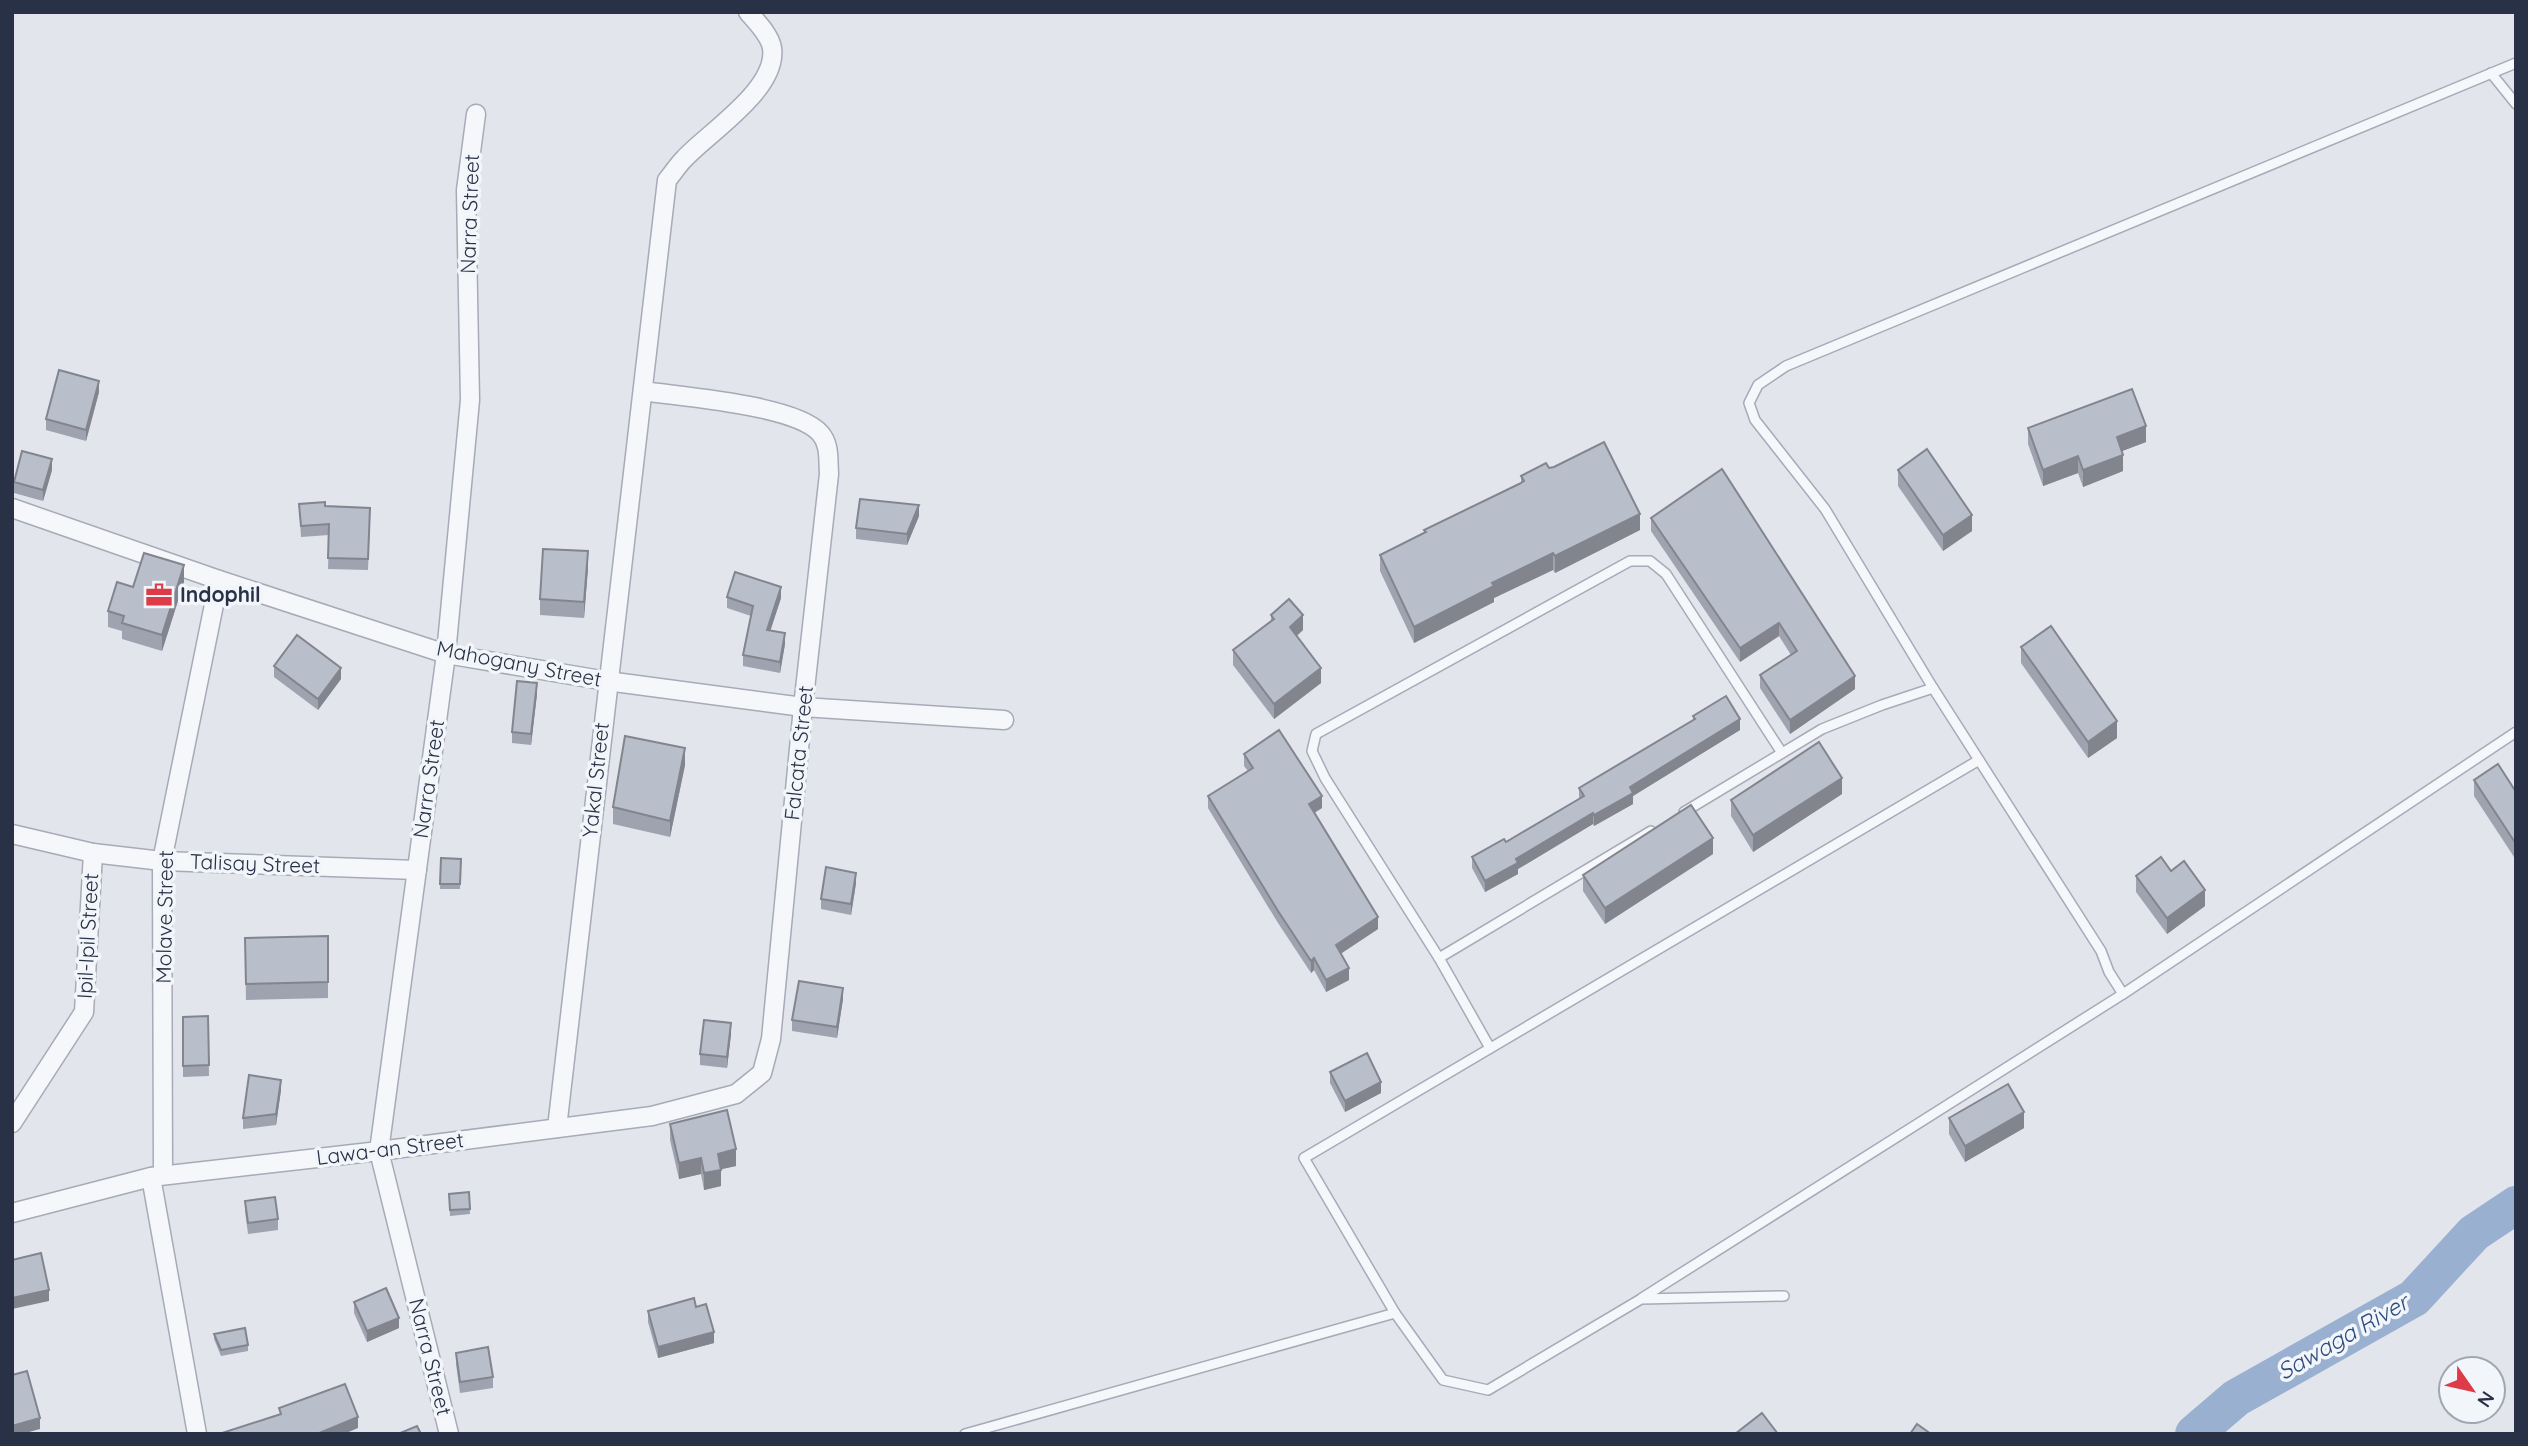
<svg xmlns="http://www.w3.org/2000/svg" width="2528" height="1446" font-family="Quicksand,sans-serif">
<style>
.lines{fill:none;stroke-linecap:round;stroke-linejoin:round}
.river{stroke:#9ab0d0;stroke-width:38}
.service-casing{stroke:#a6abb7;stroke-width:12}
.minor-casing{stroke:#a6abb7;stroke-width:21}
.service{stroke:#f6f7fa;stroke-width:9}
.minor{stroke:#f6f7fa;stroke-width:18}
.wall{fill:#9fa3af}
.shaded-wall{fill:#82858e}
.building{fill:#b9becb;stroke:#82858e;stroke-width:2}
.labels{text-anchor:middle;stroke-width:7;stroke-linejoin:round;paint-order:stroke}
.street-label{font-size:21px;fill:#283146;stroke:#f2f5f9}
.poi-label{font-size:21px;font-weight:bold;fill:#283146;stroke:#f2f5f9;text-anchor:start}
.water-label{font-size:23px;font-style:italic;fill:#2d4c7f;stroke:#f2f5f9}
</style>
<rect width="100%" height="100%" fill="#e2e5ec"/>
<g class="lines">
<!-- river -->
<path class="river" d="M2194,1434L2236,1398L2414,1298L2474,1233L2516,1205"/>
<defs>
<g id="service">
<path d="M2516,63L1786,366L1758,385L1749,403L1755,420L1825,509L1933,688L2101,951L2109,972L2123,994L2516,732"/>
<path d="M2491,73L2516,104"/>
<path d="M1684,812L1822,729L1882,705L1933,688"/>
<path d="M1439,958L1651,831"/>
<path d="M1490,1048L1439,958L1325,778L1312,751L1316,734L1630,561H1650L1666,574L1782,753"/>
<path d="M1784,1296L1641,1299L1488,1390L1443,1380L1395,1313L1304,1158L1979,760"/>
<path d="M1642,1298L2123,994"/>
<path d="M965,1434L1395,1313"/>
</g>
<g id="minor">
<path d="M12,508L219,580L446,654L607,681L803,707L1004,720"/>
<path d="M12,834L93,853L162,861L417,870"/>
<path d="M12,1123L84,1012L93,853"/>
<path d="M557,1128L667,180C673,173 678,165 684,159C709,132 778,89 772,48C770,35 756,21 748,12"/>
<path d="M163,1175L162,861L219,580"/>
<path d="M151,1177L197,1434"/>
<path d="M12,1213L151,1177L379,1151L652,1116L736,1094L762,1073L771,1039L803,707L829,474C828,459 830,444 820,433C795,405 683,397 643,391"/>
<path d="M449,1434L379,1151L446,654L470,400L466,190L476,114"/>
</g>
</defs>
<!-- service casing -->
<use href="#service" class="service-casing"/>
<!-- minor casing -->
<use href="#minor" class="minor-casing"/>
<!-- service -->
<use href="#service" class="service"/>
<!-- minor -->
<use href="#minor" class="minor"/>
</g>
<!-- wall -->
<g class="wall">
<path d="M99,392L86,441L46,430V419Z"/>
<path d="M2028,428L2146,442L2122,451L2123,471L2083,487L2078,473L2043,486L2028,444Z"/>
<path d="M1549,468L1640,530L1555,573L1553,570L1494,598V602L1414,643L1380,571V555L1424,533V530L1521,483V476Z"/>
<path d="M52,470L43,501L14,493V482Z"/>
<path d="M1898,470L1972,531L1943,551L1898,486Z"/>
<path d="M299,504L325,506L370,519L368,570L328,569L329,535L301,537Z"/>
<path d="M919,516L907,545L856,539V528Z"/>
<path d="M1651,518L1855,676V689L1790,734L1760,688V675L1791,655L1779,636L1740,662L1651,531Z"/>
<path d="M588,568L584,618L540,615V599Z"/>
<path d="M184,582L162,651L122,639V631L108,627V611Z"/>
<path d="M727,597L781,598L770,631L785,644L780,673L743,666V655L751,616L727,608Z"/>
<path d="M1271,615L1303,630L1297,636L1321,683L1274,719L1233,665V650L1271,621Z"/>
<path d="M2021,647L2117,738L2088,758L2021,663Z"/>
<path d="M274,666L341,679L318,710L274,677Z"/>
<path d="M537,694L531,745L512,743V732Z"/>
<path d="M1693,716L1740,730L1633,796V804L1594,826L1593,824L1518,869V874L1485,892L1472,868V857L1506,842L1579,799V788L1693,720Z"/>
<path d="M1244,754L1322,808L1314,813L1378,929L1341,953L1349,980L1326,992L1314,970L1311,973L1278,923L1208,808V796L1248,771L1244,766Z"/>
<path d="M685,765L670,837L613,824V807Z"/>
<path d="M2474,780L2516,792V860L2474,796Z"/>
<path d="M1842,794L1753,852L1731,816V800Z"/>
<path d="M1713,854L1605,924L1583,891V875Z"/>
<path d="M441,858L461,859L460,889H440Z"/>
<path d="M2171,871L2205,906L2167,934L2136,892V876Z"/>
<path d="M856,883L851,915L821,909V899Z"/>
<path d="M328,936V998L246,1000L245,938Z"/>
<path d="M843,999L837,1038L792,1031V1020Z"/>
<path d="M208,1016L209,1076L183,1077V1017Z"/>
<path d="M731,1034L727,1068L700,1065V1054Z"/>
<path d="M1330,1072L1381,1093L1345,1112L1330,1083Z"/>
<path d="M281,1090L276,1125L243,1129V1118Z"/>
<path d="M1949,1118L2024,1128L1965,1162L1949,1134Z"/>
<path d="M670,1124L736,1166L721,1169V1186L704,1190L701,1174L679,1179L670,1140Z"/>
<path d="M469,1192L470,1214L450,1216L449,1194Z"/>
<path d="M245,1201L278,1219V1230L248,1234L245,1211Z"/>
<path d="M354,1302L399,1328L367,1342L354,1313Z"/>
<path d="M696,1307L714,1343L658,1358L648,1322V1311Z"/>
<path d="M214,1334L248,1345V1351L221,1356L214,1339Z"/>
<path d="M456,1353L493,1377V1388L460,1393L456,1364Z"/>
</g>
<!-- shaded-wall -->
<g class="shaded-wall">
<path d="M99,381V392L86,441V430Z"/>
<path d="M2146,426V442L2117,453V437Z"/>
<path d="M2123,455V471L2083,487V470Z"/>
<path d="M2078,456V473L2043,486V470Z"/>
<path d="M52,459V470L43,501V490Z"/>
<path d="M919,505V516L907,545V534Z"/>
<path d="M1640,514V530L1555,573V556Z"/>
<path d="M1972,515V531L1943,551V535Z"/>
<path d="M588,551V568L584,618V602Z"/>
<path d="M1553,553V570L1494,598V602L1414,643V627L1492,583Z"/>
<path d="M184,565V582L162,651V635Z"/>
<path d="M781,587V598L767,641V630Z"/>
<path d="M1303,615V630L1290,641V627Z"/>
<path d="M1779,623V636L1740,662V648Z"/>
<path d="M785,633V644L780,673V662Z"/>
<path d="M341,668V679L318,710V699Z"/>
<path d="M1321,668V683L1274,719V704Z"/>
<path d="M1855,676V689L1790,734V720Z"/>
<path d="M537,683V694L531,745V734Z"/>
<path d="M1740,719V730L1633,796V804L1594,826V815L1630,787Z"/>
<path d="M2117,721V738L2088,758V742Z"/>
<path d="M685,748V765L670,837V821Z"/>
<path d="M1842,778V794L1753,852V835Z"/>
<path d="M1322,796V808L1309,816V804Z"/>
<path d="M1593,813V824L1518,869V874L1485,892V881L1516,859Z"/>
<path d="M1713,838V854L1605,924V908Z"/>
<path d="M856,873V883L851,915V904Z"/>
<path d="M2205,890V906L2167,934V918Z"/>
<path d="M1378,917V929L1336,957V945Z"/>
<path d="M1314,958V970L1311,973V961Z"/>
<path d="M1349,968V980L1326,992V980Z"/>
<path d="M843,988V999L837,1038V1027Z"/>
<path d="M731,1023V1034L727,1068V1057Z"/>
<path d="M281,1080V1090L276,1125V1114Z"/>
<path d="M1381,1082V1093L1345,1112V1101Z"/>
<path d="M2024,1112V1128L1965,1162V1146Z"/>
<path d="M736,1149V1166L718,1170V1154Z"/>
<path d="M701,1158V1174L679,1179V1163Z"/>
<path d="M721,1170V1186L704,1190V1173Z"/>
<path d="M49,1290V1301L12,1309V1298Z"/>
<path d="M399,1318V1328L367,1342V1331Z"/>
<path d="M714,1332V1343L658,1358V1347Z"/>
<path d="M358,1417V1428L344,1434H317Z"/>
<path d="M40,1418V1429L22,1434H12V1426Z"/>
</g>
<!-- building -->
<g class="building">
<path d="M59,370L99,381L86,430L46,419Z"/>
<path d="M2132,389L2146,426L2117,437L2123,455L2083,470L2078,456L2043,470L2028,428Z"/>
<path d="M1604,442L1640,514L1555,556L1553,553L1492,583L1494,586L1414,627L1380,555L1426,532L1424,530L1519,484L1524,481L1521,476L1546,463L1549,468L1554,467Z"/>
<path d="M1927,449L1972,515L1943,535L1898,470Z"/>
<path d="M22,451L52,459L43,490L14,482Z"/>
<path d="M1722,469L1855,676L1790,720L1760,675L1797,651L1779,623L1740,648L1651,518Z"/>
<path d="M860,499L919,505L907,534L856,528Z"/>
<path d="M325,502V506L370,508L368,559L328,558L329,524L301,526L299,504Z"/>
<path d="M543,549L588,551L584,602L540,599Z"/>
<path d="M144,553L184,565L162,635L122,623L124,616L108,611L117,582L133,587Z"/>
<path d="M735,572L781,587L767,630L785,633L780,662L743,655L753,606L727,597Z"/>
<path d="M1289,599L1303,615L1290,627L1321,668L1274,704L1233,650L1274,619L1271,615Z"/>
<path d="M2051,626L2117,721L2088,742L2021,647Z"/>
<path d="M297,635L341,668L318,699L274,666Z"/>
<path d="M517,681L537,683L531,734L512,732Z"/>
<path d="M1726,696L1740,719L1630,787L1633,793L1594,815L1593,813L1516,859L1518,863L1485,881L1472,857L1504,839L1506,842L1584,796L1579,788L1695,719L1693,716Z"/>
<path d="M1279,730L1322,796L1309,804L1378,917L1336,945L1349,968L1326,980L1314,958L1311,961L1278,911L1208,796L1253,768L1244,754Z"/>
<path d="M625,736L685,748L670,821L613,807Z"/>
<path d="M1819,742L1842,778L1753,835L1731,800Z"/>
<path d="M2498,764L2516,792V844L2474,780Z"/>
<path d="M1691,805L1713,838L1605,908L1583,875Z"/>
<path d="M2161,857L2171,871L2184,861L2205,890L2167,918L2136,876Z"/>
<path d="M441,858L461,859L460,884H440Z"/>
<path d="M826,867L856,873L851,904L821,899Z"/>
<path d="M328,936V982L246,984L245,938Z"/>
<path d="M799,981L843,988L837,1027L792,1020Z"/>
<path d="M208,1016L209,1065L183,1066V1017Z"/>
<path d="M704,1020L731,1023L727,1057L700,1054Z"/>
<path d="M1367,1053L1381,1082L1345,1101L1330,1072Z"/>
<path d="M249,1075L281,1080L276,1114L243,1118Z"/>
<path d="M2008,1084L2024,1112L1965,1146L1949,1118Z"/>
<path d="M727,1110L736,1149L718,1154L721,1170L704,1173L701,1158L679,1163L670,1124Z"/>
<path d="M469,1192L470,1209L450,1210L449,1194Z"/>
<path d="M275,1197L278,1219L248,1223L245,1201Z"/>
<path d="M41,1253L49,1290L12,1298V1260Z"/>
<path d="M386,1288L399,1318L367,1331L354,1302Z"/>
<path d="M694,1298L696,1307L706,1304L714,1332L658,1347L648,1311Z"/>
<path d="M245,1328L248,1345L221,1350L214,1334Z"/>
<path d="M488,1347L493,1377L460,1382L456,1353Z"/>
<path d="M27,1371L40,1418L12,1426V1375Z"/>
<path d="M345,1384L358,1417L317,1434H219L281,1414L279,1408Z"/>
<path d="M1762,1413L1778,1434H1735Z"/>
<path d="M1917,1424L1931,1434H1910Z"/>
<path d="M417,1426L421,1434H398Z"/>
</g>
<!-- icons -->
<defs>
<symbol id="office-bare" viewBox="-9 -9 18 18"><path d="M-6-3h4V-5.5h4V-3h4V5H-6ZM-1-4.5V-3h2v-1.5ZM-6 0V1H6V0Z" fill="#dd3b48" stroke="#f2f5f9" stroke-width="2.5" paint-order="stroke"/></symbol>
</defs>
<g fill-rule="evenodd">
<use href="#office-bare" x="140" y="576" width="38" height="38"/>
</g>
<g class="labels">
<!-- street labels -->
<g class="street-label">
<text transform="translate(470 214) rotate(-88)" y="7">Narra Street</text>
<text transform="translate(519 664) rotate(11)" y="7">Mahogany Street</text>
<text transform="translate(799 753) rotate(-84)" y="7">Falcata Street</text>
<text transform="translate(429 779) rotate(-82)" y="7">Narra Street</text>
<text transform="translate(596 780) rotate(-84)" y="7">Yakal Street</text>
<text transform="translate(255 864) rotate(2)" y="7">Talisay Street</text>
<text transform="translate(165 917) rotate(-89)" y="7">Molave Street</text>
<text transform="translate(88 936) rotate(-87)" y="7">Ipil-Ipil Street</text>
<text transform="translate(390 1149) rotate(-7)" y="7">Lawa-an Street</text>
<text transform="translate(430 1357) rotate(76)" y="7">Narra Street</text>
</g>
<!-- poi labels -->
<g class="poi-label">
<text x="180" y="602">Indophil</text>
</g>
<!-- water labels -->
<g class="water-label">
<text transform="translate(2343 1337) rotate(-30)" y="8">Sawaga River</text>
</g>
</g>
<!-- border -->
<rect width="2528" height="1446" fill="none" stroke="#283146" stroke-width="28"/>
<!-- north arrow -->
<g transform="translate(2472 1390) rotate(124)"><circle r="33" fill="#f2f5f9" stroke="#a1a7b1" stroke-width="2"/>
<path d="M0-5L12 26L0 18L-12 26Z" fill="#dd3b48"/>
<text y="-10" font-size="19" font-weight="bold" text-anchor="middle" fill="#283146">N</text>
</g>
</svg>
